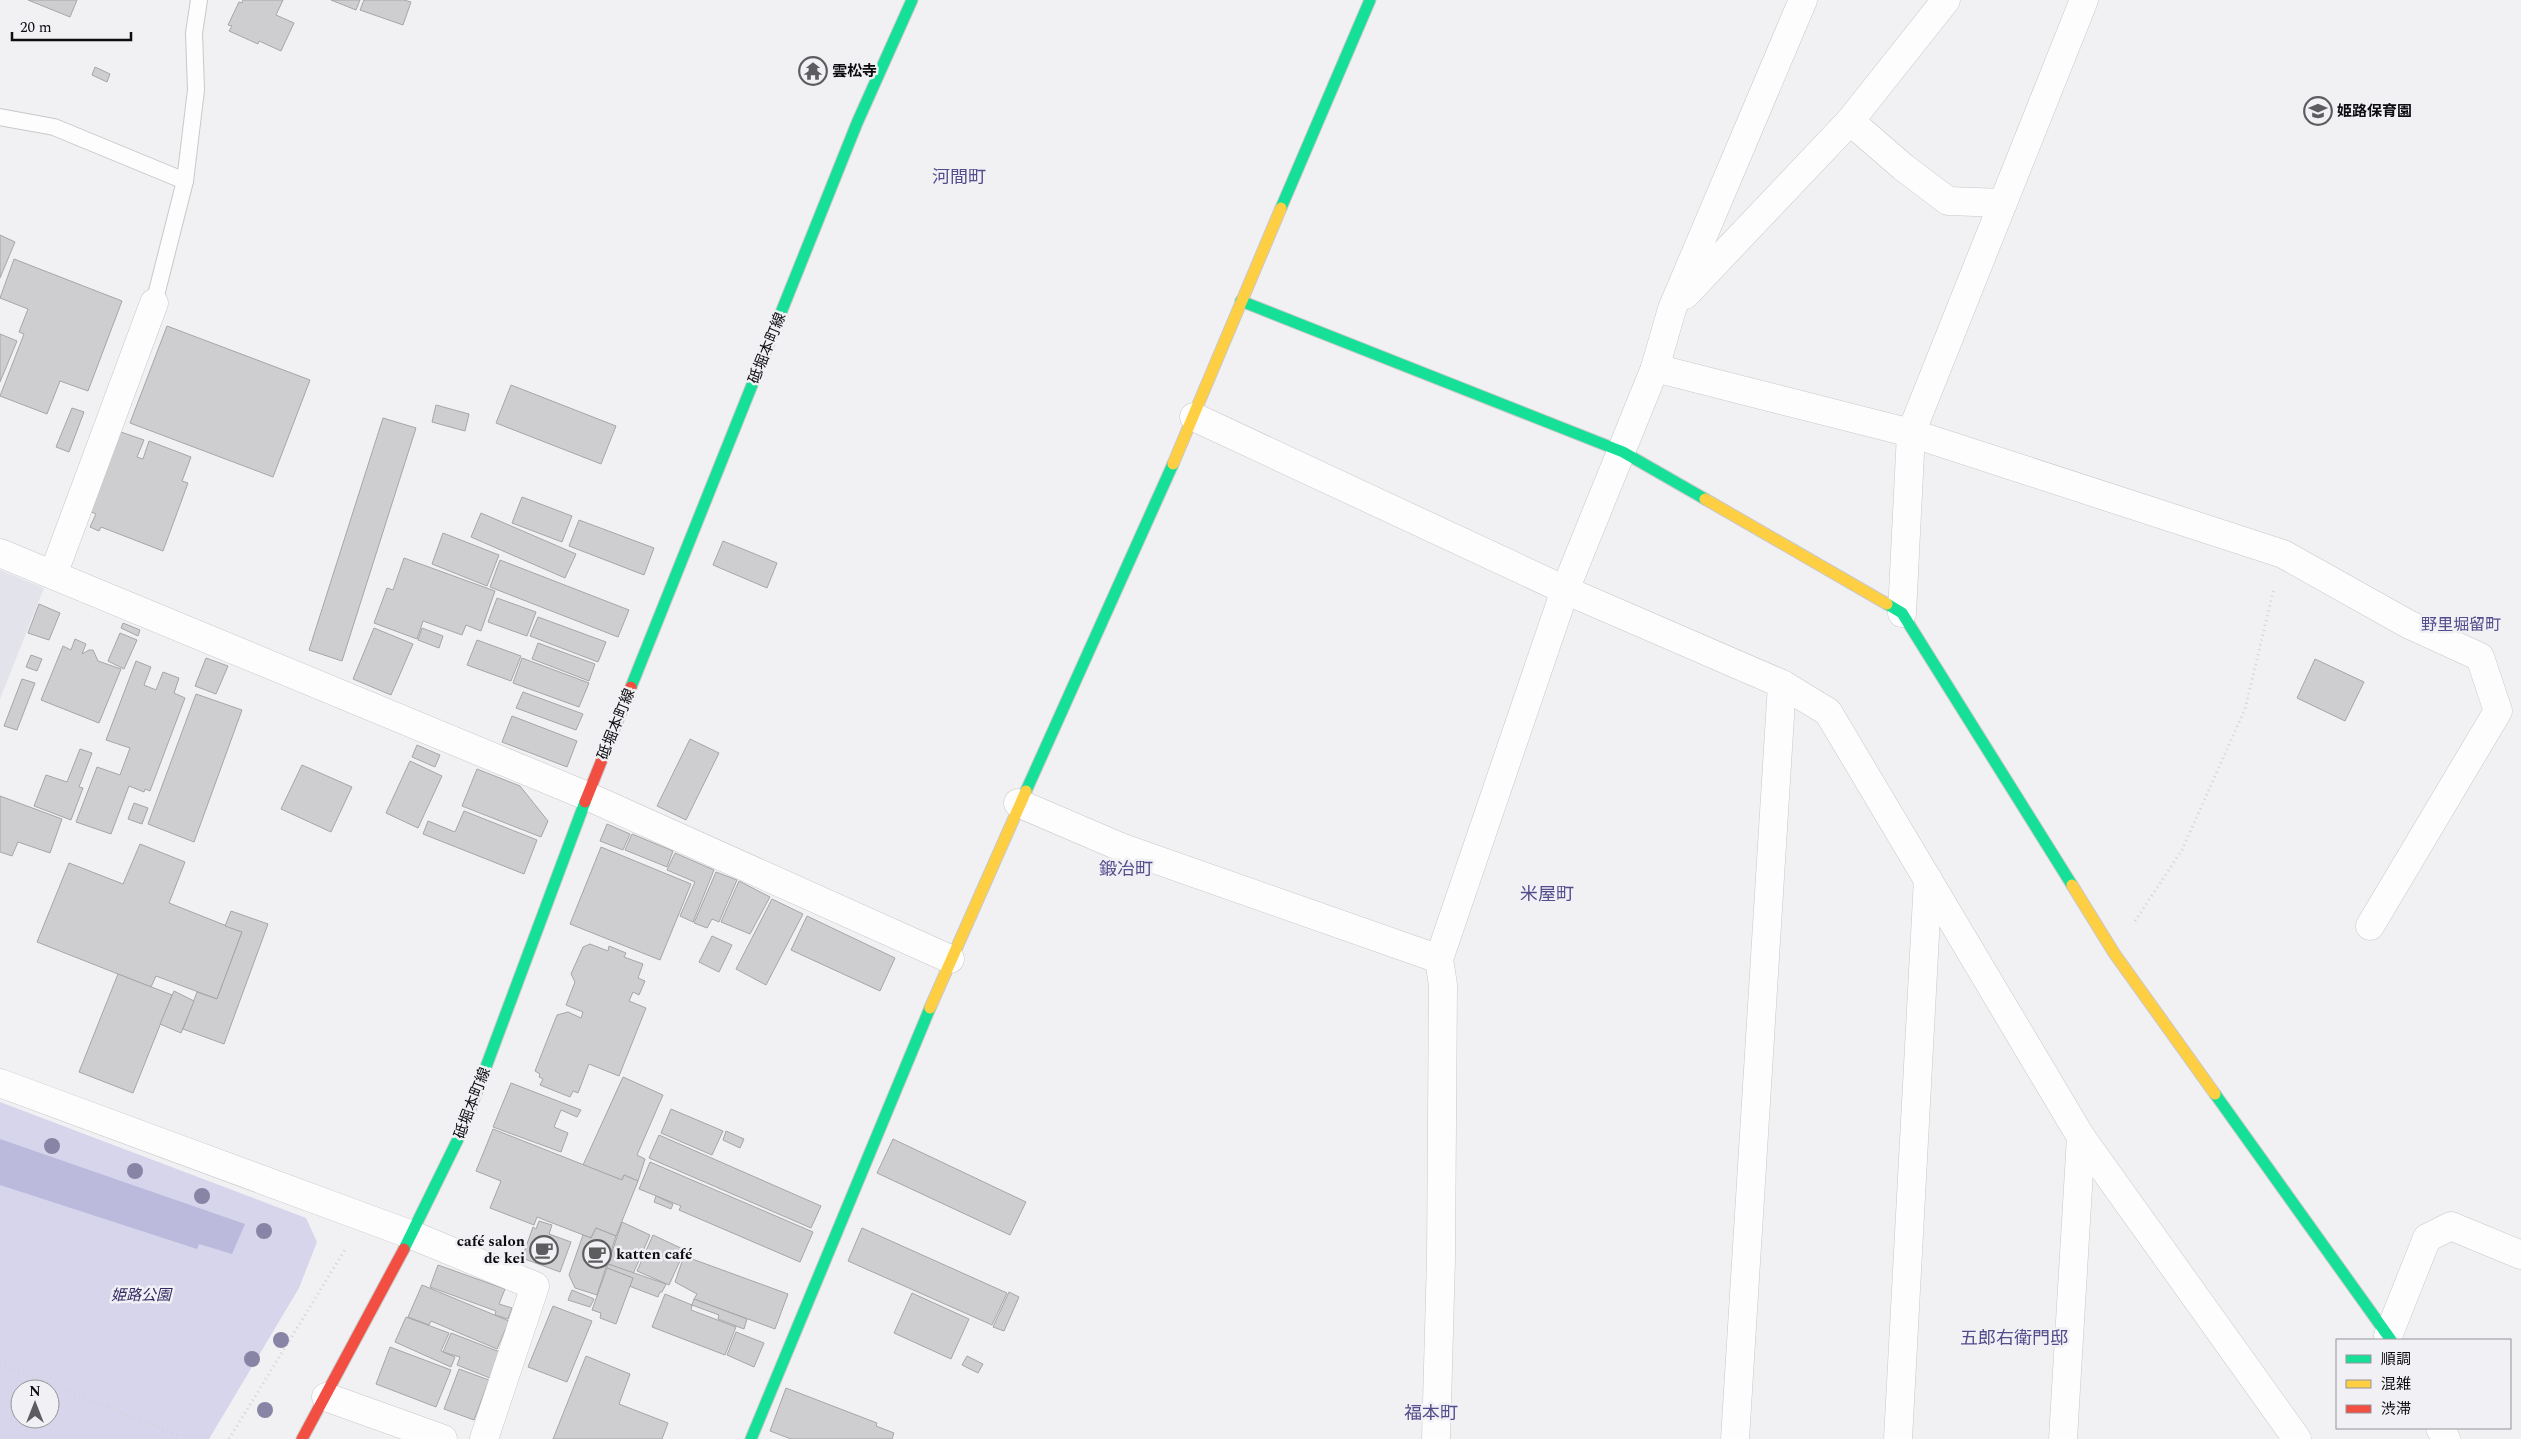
<svg xmlns="http://www.w3.org/2000/svg" width="2521" height="1439" font-family="Spectral,'Noto Sans JP',serif">
<style>
.built{fill:#e3e3eb}
.green{fill:#d6d5eb;fill-rule:evenodd}
.water{fill:#bbbadc}
.building{fill:#ceced1;stroke:#a6a6a8}
.lines{fill:none;stroke-linecap:round;stroke-linejoin:round}
.lane-casing{stroke:#c8c8ca;stroke-width:18}
.street-casing{stroke:#c8c8ca;stroke-width:29}
.fast-casing{stroke:#c8c8ca;stroke-width:13}
.slow-casing{stroke:#c8c8ca;stroke-width:13}
.jam-casing{stroke:#c8c8ca;stroke-width:13}
.path{stroke:#d3d3d4;stroke-width:3;stroke-dasharray:1 4;stroke-linecap:butt}
.lane{stroke:#fdfdfd;stroke-width:16}
.street{stroke:#fdfdfd;stroke-width:28}
.fast{stroke:#16e098;stroke-width:11}
.slow{stroke:#ffcf43;stroke-width:11}
.jam{stroke:#f24e42;stroke-width:11}
.tree{fill:#8884a5}
.labels{text-anchor:middle;stroke-width:5;stroke-linejoin:round;paint-order:stroke}
.poi-label{font-size:15px;font-weight:bold;fill:#0e0d0f;stroke:#f0f0f5;text-anchor:start}
.street-label{font-size:15px;fill:#0e0d0f;stroke:#f0f0f5}
.park-label{font-size:15px;font-style:italic;fill:#332a64;stroke:#f0f0f5}
.neighbourhood-label{font-size:16px;fill:#544d8c;stroke:#f0f0f5}
.quarter-label{font-size:18px;fill:#544d8c;stroke:#f0f0f5}
</style>
<rect width="100%" height="100%" fill="#f1f1f4"/>
<!-- built -->
<path class="built" d="M0,570L44,588L0,699Z"/>
<!-- green -->
<path class="green" d="M0,1102L306,1218L317,1242L299,1288L209,1439H0ZM20,1389H50V1419H20Z"/>
<!-- water -->
<path class="water" d="M0,1139L245,1224L232,1254L199,1244L197,1249L0,1185Z"/>
<!-- building -->
<g class="building">
<path d="M28,0H77L70,17Z"/>
<path d="M243,0H283L276,15L294,23L281,51L259,41L258,44L229,31L232,26L228,25L239,2L242,3Z"/>
<path d="M331,0H360L356,10Z"/>
<path d="M364,0H404L411,2L403,25L360,10Z"/>
<path d="M95,67L110,74L107,82L92,75Z"/>
<path d="M0,235L15,242L0,278Z"/>
<path d="M14,259L122,301L88,391L60,381L47,414L0,396L24,334L19,332L28,309L0,298Z"/>
<path d="M167,326L310,380L273,477L130,423Z"/>
<path d="M0,334L17,341L0,382Z"/>
<path d="M511,385L616,426L601,464L496,423Z"/>
<path d="M436,405L469,414L465,431L432,422Z"/>
<path d="M72,408L84,412L69,452L56,447Z"/>
<path d="M383,418L416,428L342,661L309,650Z"/>
<path d="M118,431L144,440L137,457L143,459L149,441L191,457L182,481L188,483L163,551L101,527L99,531L90,527L96,514L89,511Z"/>
<path d="M522,497L572,516L562,542L512,523Z"/>
<path d="M481,513L576,554L565,578L471,537Z"/>
<path d="M579,520L654,548L644,575L569,546Z"/>
<path d="M443,533L499,555L487,586L432,564Z"/>
<path d="M723,541L777,563L767,588L713,565Z"/>
<path d="M404,558L495,591L481,631L466,625L462,635L423,621L417,639L374,623L387,588L393,590Z"/>
<path d="M500,560L629,610L618,637L490,587Z"/>
<path d="M497,598L536,612L527,636L488,622Z"/>
<path d="M39,604L60,613L49,640L28,633Z"/>
<path d="M538,617L606,642L598,662L530,636Z"/>
<path d="M123,623L140,630L138,636L121,628Z"/>
<path d="M374,628L413,644L391,695L353,679Z"/>
<path d="M422,628L443,636L439,648L418,640Z"/>
<path d="M120,633L137,640L124,669L108,661Z"/>
<path d="M75,639L86,644L82,654L89,650H93L98,661L121,669L99,723L41,700L63,646L71,650Z"/>
<path d="M477,640L521,656L511,681L467,665Z"/>
<path d="M538,643L595,664L589,681L532,659Z"/>
<path d="M31,655L42,659L37,671L26,667Z"/>
<path d="M206,658L228,666L216,694L195,686Z"/>
<path d="M522,658L589,683L579,707L513,683Z"/>
<path d="M2315,659L2364,682L2345,721L2297,698Z"/>
<path d="M136,661L151,667L144,685L156,690L163,672L179,678L174,693L185,698L150,791L145,789L144,792L129,786L111,834L76,822L97,767L120,775L130,748L106,740Z"/>
<path d="M22,679L35,683L17,730L4,726Z"/>
<path d="M523,692L583,714L576,730L516,708Z"/>
<path d="M196,694L242,710L194,842L148,824Z"/>
<path d="M512,716L577,741L567,767L502,742Z"/>
<path d="M690,739L719,753L686,820L657,806Z"/>
<path d="M417,745L440,755L435,767L412,757Z"/>
<path d="M80,749L92,753L79,787L83,788L71,820L34,806L46,775L67,782Z"/>
<path d="M410,761L442,776L418,828L386,813Z"/>
<path d="M302,765L352,787L331,832L281,809Z"/>
<path d="M477,769L520,786L548,821L541,837L462,806Z"/>
<path d="M0,796L62,819L50,853L18,842L12,856L0,852Z"/>
<path d="M134,803L148,808L142,824L128,819Z"/>
<path d="M464,811L537,840L524,874L423,834L428,821L455,832Z"/>
<path d="M607,824L630,834L623,850L600,841Z"/>
<path d="M632,834L673,851L667,867L625,850Z"/>
<path d="M140,844L185,862L169,903L242,932L217,999L156,976L151,987L37,942L69,863L123,884Z"/>
<path d="M601,847L691,884L660,960L570,924Z"/>
<path d="M675,853L714,870L693,922L680,916L695,882L667,870Z"/>
<path d="M716,872L737,880L719,922L712,919L707,928L694,923Z"/>
<path d="M739,881L770,897L750,934L721,922Z"/>
<path d="M772,899L803,914L766,985L736,969Z"/>
<path d="M231,911L268,924L224,1044L183,1029L197,992L217,999L242,932L225,926Z"/>
<path d="M807,916L895,958L880,991L791,950Z"/>
<path d="M712,936L732,945L719,972L699,962Z"/>
<path d="M590,944L608,951L609,946L626,953L624,957L643,964L638,978L645,981L639,995L633,992L629,1001L646,1008L619,1076L589,1064L578,1093L573,1091L570,1097L540,1085L543,1079L539,1077L540,1074L535,1071L557,1015L568,1012L581,1018L583,1012L566,1005L575,982L571,974L583,947Z"/>
<path d="M118,974L172,995L133,1093L79,1072Z"/>
<path d="M174,991L194,1001L181,1033L160,1024Z"/>
<path d="M623,1077L663,1095L637,1155L645,1159L638,1181L624,1175L622,1180L583,1165Z"/>
<path d="M511,1083L581,1110L577,1117L561,1110L554,1127L568,1133L561,1152L493,1127Z"/>
<path d="M671,1109L723,1131L712,1155L661,1133Z"/>
<path d="M493,1129L622,1180L624,1175L638,1181L616,1236L596,1228L591,1238L537,1217L534,1225L490,1208L501,1181L476,1171Z"/>
<path d="M726,1131L744,1139L740,1148L723,1140Z"/>
<path d="M659,1135L821,1206L811,1228L649,1158Z"/>
<path d="M893,1139L1026,1202L1010,1235L877,1173Z"/>
<path d="M650,1162L813,1232L800,1262L679,1210L681,1206L639,1189Z"/>
<path d="M656,1196L673,1204L671,1209L654,1202Z"/>
<path d="M539,1221L552,1225L549,1234L571,1242L560,1272L522,1258L533,1227L536,1229Z"/>
<path d="M622,1222L650,1235L633,1274L608,1264Z"/>
<path d="M596,1228L616,1236L597,1295L575,1288L569,1275L583,1235L591,1238Z"/>
<path d="M862,1228L1007,1293L992,1325L848,1261Z"/>
<path d="M653,1235L685,1250L669,1285L637,1271Z"/>
<path d="M684,1256L788,1294L775,1329L694,1299L697,1294L675,1282Z"/>
<path d="M608,1264L666,1284L662,1292H660L658,1297L629,1286L633,1278L607,1268Z"/>
<path d="M438,1265L505,1289L499,1304L512,1308L508,1319L495,1315L496,1311L430,1287Z"/>
<path d="M607,1268L633,1278L616,1324L600,1318L601,1313L592,1310Z"/>
<path d="M422,1285L509,1321L497,1349L431,1321L429,1325L408,1317Z"/>
<path d="M572,1290L594,1299L590,1307L568,1300Z"/>
<path d="M1009,1292L1019,1297L1004,1331L993,1327Z"/>
<path d="M912,1293L969,1319L951,1359L894,1333Z"/>
<path d="M665,1294L692,1305L691,1310L736,1327L725,1355L652,1327Z"/>
<path d="M694,1299L747,1319L744,1329L718,1319L719,1315L692,1305Z"/>
<path d="M553,1306L592,1321L567,1382L528,1367Z"/>
<path d="M406,1317L449,1333L441,1351L455,1357L451,1367L395,1342Z"/>
<path d="M736,1332L764,1343L754,1367L727,1355Z"/>
<path d="M451,1333L500,1352L490,1378L457,1365L460,1357L443,1352Z"/>
<path d="M390,1347L451,1370L436,1407L376,1384Z"/>
<path d="M586,1356L630,1374L619,1404L668,1423L662,1439H553Z"/>
<path d="M967,1356L983,1364L978,1373L962,1365Z"/>
<path d="M459,1369L489,1380L474,1420L444,1409Z"/>
<path d="M786,1388L877,1423L876,1426L894,1433L892,1439H791L770,1431Z"/>
</g>
<g class="lines">
<defs>
<g id="lane">
<path d="M0,117L54,127L185,181"/>
<path d="M154,303L185,181L196,90L194,33L199,0"/>
</g>
<g id="street">
<path d="M1850,121L1903,167L1948,201L2003,203"/>
<path d="M1685,295L1850,121L1946,0"/>
<path d="M1655,368L1911,433L2283,554L2408,624L2480,657L2498,711L2370,926"/>
<path d="M1194,417L1565,590L1782,684L1828,712L2081,1137L2297,1439"/>
<path d="M0,553L587,796L950,959"/>
<path d="M53,575L154,303"/>
<path d="M1902,613L1911,433L2084,0"/>
<path d="M1018,803L1123,848L1439,959"/>
<path d="M0,1083L412,1235L535,1286L484,1439"/>
<path d="M2388,1336L2427,1238L2451,1226L2521,1255"/>
<path d="M326,1397L443,1439"/>
<path d="M2440,1428L2446,1439"/>
<path d="M1436,1439L1441,1258L1443,985L1439,959L1565,590L1655,368L1672,309L1803,0"/>
<path d="M1735,1439L1782,684"/>
<path d="M1898,1439L1928,879"/>
<path d="M2063,1439L2081,1137"/>
</g>
<g id="fast">
<path d="M1281,208L1370,0"/>
<path d="M1241,301L1623,452L1705,499"/>
<path d="M1887,604L1902,613L2072,885"/>
<path d="M631,687L857,123L912,0"/>
<path d="M1026,791L1173,464"/>
<path d="M2215,1094L2391,1340"/>
<path d="M404,1249L462,1131L585,802"/>
<path d="M751,1439L930,1008"/>
</g>
<g id="slow">
<path d="M1173,464L1281,208"/>
<path d="M1705,499L1887,604"/>
<path d="M2072,885L2114,953L2215,1094"/>
<path d="M930,1008L1026,791"/>
</g>
<g id="jam">
<path d="M585,802L631,687"/>
<path d="M302,1439L404,1249"/>
</g>
</defs>
<!-- lane casing -->
<use href="#lane" class="lane-casing"/>
<!-- street casing -->
<use href="#street" class="street-casing"/>
<!-- fast casing -->
<use href="#fast" class="fast-casing"/>
<!-- slow casing -->
<use href="#slow" class="slow-casing"/>
<!-- jam casing -->
<use href="#jam" class="jam-casing"/>
<!-- path -->
<g class="path">
<path d="M2135,921L2182,850L2245,709L2274,588"/>
<path d="M0,1364L180,1436"/>
<path d="M229,1439L346,1248"/>
</g>
<!-- lane -->
<use href="#lane" class="lane"/>
<!-- street -->
<use href="#street" class="street"/>
<!-- fast -->
<use href="#fast" class="fast"/>
<!-- slow -->
<use href="#slow" class="slow"/>
<!-- jam -->
<use href="#jam" class="jam"/>
</g>
<!-- trees -->
<g class="tree">
<circle cx="52" cy="1146" r="8"/>
<circle cx="135" cy="1171" r="8"/>
<circle cx="202" cy="1196" r="8"/>
<circle cx="264" cy="1231" r="8"/>
<circle cx="281" cy="1340" r="8"/>
<circle cx="252" cy="1359" r="8"/>
<circle cx="265" cy="1410" r="8"/>
</g>
<!-- icons -->
<defs>
<symbol id="temple-ring" viewBox="-11 -11 22 22"><circle r="9.5" fill="#f0f0f5" stroke="#5d5d5f" stroke-width="1.5"/><path d="M0-6L5-2H3V0L6.5 2.5H4V6H1.5V3h-3V6H-4V2.5H-6.5L-3 0V-2H-5Z" fill="#5d5d5f"/></symbol>
<symbol id="school-ring" viewBox="-11 -11 22 22"><circle r="9.5" fill="#f0f0f5" stroke="#5d5d5f" stroke-width="1.5"/><path d="M0-5L7-2L0 1L-7-2ZM-4 1L0 2.5L4 1V4Q0 6-4 4Z" fill="#5d5d5f"/></symbol>
<symbol id="cafe-ring" viewBox="-11 -11 22 22"><circle r="9.5" fill="#f0f0f5" stroke="#5d5d5f" stroke-width="1.5"/><path d="M-5.5-4.5H6V0H3Q3 3.5 0 3.5H-2.5Q-5.5 3.5-5.5 0ZM3-3.2v2h1.7v-2ZM-6 4.5H4V6H-6Z" fill="#5d5d5f"/></symbol>
</defs>
<g fill-rule="evenodd">
<use href="#temple-ring" x="797" y="55" width="32" height="32"/>
<use href="#school-ring" x="2302" y="95" width="32" height="32"/>
<use href="#cafe-ring" x="528" y="1234" width="32" height="32"/>
<use href="#cafe-ring" x="581" y="1238" width="32" height="32"/>
</g>
<g class="labels">
<!-- poi labels -->
<g class="poi-label">
<text x="832" y="76">雲松寺</text>
<text x="2337" y="116">姫路保育園</text>
<text x="525" y="1246" text-anchor="end">café salon<tspan x="525" dy="17">de kei</tspan></text>
<text x="616" y="1259">katten café</text>
</g>
<!-- street labels -->
<g class="street-label">
<text transform="translate(767 348) rotate(-68)" y="5">砥堀本町線</text>
<text transform="translate(616 724) rotate(-68)" y="5">砥堀本町線</text>
<text transform="translate(472 1103) rotate(-69)" y="5">砥堀本町線</text>
</g>
<!-- park labels -->
<g class="park-label">
<text x="141" y="1300">姫路公園</text>
</g>
<!-- neighbourhood labels -->
<g class="neighbourhood-label">
<text x="2461" y="630">野里堀留町</text>
</g>
<!-- quarter labels -->
<g class="quarter-label">
<text x="959" y="183">河間町</text>
<text x="1126" y="875">鍛冶町</text>
<text x="1547" y="900">米屋町</text>
<text x="2014" y="1344">五郎右衛門邸</text>
<text x="1431" y="1419">福本町</text>
</g>
</g>
<!-- legend -->
<rect x="2336" y="1339" width="175" height="90" fill="#f0f0f5" stroke="#969599"/>
<rect x="2346" y="1355" width="25" height="8" fill="#16e098" stroke="#969599"/>
<text x="2381" y="1364" font-size="15" fill="#0e0d0f">順調</text>
<rect x="2346" y="1380" width="25" height="8" fill="#ffcf43" stroke="#969599"/>
<text x="2381" y="1389" font-size="15" fill="#0e0d0f">混雑</text>
<rect x="2346" y="1405" width="25" height="8" fill="#f24e42" stroke="#969599"/>
<text x="2381" y="1414" font-size="15" fill="#0e0d0f">渋滞</text>
<!-- north arrow -->
<g transform="translate(35 1404)"><circle r="24" fill="#f0f0f5" stroke="#969599"/>
<path d="M0-4L9 19L0 12L-9 19Z" fill="#5d5d5f"/>
<text y="-8" font-size="14" font-weight="bold" text-anchor="middle" fill="#0e0d0f">N</text>
</g>
<!-- scale -->
<path d="M12 32v8h119v-8" fill="none" stroke="#0e0d0f" stroke-width="2.5"/>
<text x="20" y="32" font-size="15" fill="#0e0d0f" stroke="#f0f0f5" stroke-width="4" paint-order="stroke">20 m</text>
</svg>
